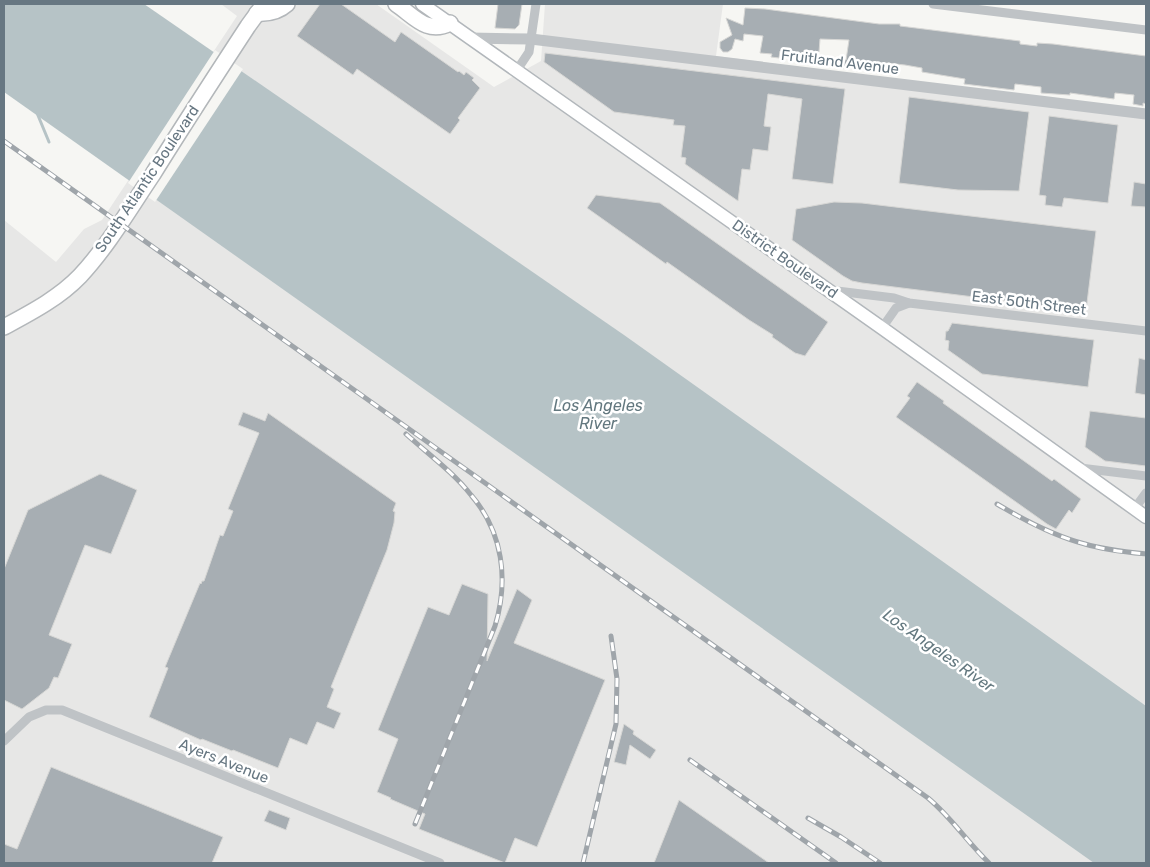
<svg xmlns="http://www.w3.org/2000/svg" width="1150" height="867" font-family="Rubik,sans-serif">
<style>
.built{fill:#e7e7e6}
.water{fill:#b6c3c6}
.pier{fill:#f6f6f3}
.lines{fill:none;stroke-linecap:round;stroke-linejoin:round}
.stream{stroke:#b6c3c6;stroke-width:3}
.building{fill:#a7aeb3;stroke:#d7d7d5}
.secondary-casing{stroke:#b2b7bb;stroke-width:15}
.primary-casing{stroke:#b3b7ba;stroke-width:18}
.minor{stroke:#bfc3c6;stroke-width:9}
.tertiary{stroke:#bfc3c6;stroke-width:11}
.secondary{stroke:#fff;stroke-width:12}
.primary{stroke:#fff;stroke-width:15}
.rail-casing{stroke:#9fa5aa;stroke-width:5}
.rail{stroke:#fff;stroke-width:3;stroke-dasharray:9;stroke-linecap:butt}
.labels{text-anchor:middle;stroke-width:5;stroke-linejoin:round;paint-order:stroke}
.street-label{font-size:15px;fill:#677782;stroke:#fff}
.water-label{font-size:16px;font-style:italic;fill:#63787f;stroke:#fff}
</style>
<rect width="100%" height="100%" fill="#f6f6f3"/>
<!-- built -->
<path class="built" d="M221,4H376L494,87L541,61L545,4H723L716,56L1146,113V863H4V220L56,262L84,229L102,220L237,16Z"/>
<!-- water -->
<path class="water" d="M4,4H144L624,335L1146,706V863H1094L4,92Z"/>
<!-- pier -->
<path class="pier" d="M215,50L243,69L155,202L128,183Z"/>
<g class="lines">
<!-- stream -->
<path class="stream" d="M37,113L49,142"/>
</g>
<!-- building -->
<g class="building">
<path d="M320,4H341L395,42L401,32L458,72L459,71L464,75L466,72L474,78L472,80L480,88L458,118L460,120L450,134L357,69L353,75L297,36Z"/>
<path d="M498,4H522L519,25L515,29L495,28Z"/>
<path d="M745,8L765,9L879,24H900V26L1020,41V44L1037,46V43L1053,44L1146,56V104L1143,103V106L1133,104L1134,95L1115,93L1114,99L1070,93V95L1041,93V87L1015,84L1014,90L964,84L965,79L922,72V68L905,65L886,63V67L881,66L880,71L848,67V69L834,67L835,58L846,60L849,40L820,39L819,52L804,50V54L780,51L779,58L771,57L772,54L760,53L763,36L744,34L743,41L735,39L732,49L728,52H723L720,48V42L732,35L726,18L743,25Z"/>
<path d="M545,53L845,89L833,184L792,179L802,99L768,94L764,126L771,127L768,151L753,149L750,170L742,169L738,201L685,164L686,158L681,157L685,126L673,125L674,120L614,112L544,62Z"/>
<path d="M909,97L1029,112L1019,191L958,190L899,183Z"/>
<path d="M1049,116L1118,125L1108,203L1064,198L1062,207L1045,205L1046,196L1039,195Z"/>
<path d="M1134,182L1146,184V207L1131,206Z"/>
<path d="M596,195L660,203L828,322L805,356L795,353L772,337L773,335L749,320L667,262L666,264L587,208Z"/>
<path d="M834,202L862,203L1096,231L1086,311L862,283L852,281L843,276L792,240L796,209Z"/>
<path d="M952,323L1094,340L1088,387L982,374L948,350L949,341L945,340L946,331H948Z"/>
<path d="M1139,358L1146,360V395L1135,393Z"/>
<path d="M917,382L944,401L943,403L1052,481L1054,479L1081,499L1072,513L1069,510L1056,529L1047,524L896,417L910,398L907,396Z"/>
<path d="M1090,411L1146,418V466L1105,461L1085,447Z"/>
<path d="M243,412L265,421L268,413L396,503L393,511L395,512L394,523L387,550L331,687L334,689L327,707L341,713L334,729L317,722L307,745L290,738L278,768L233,750L232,751L202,739L201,740L149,717L168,668L165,667L200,583L201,584L202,581H204L220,535L223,536L233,511L228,509L259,433L238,425Z"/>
<path d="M100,474L137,490L111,554L85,545L49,635L72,644L58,678L54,677L49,688L22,709L4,700V569L28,510Z"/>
<path d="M462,584L488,594L487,661L517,589L532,600L514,643L605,680L537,847L515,838L505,863L419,829L425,814L390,799L391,798L377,792L398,739L378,730L428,607L449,615Z"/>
<path d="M624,724L634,731L633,734L656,750L650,759L630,745L626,765L614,762Z"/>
<path d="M51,767L223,837L212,863H4V844L17,849Z"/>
<path d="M679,800L769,863H654Z"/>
<path d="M269,810L290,818L286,830L264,821Z"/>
</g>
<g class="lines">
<defs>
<path id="secondary" d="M422,4L882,328L1146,517"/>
<g id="primary">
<path d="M396,4C414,16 427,35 450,23"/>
<path d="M257,13C269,14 278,12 287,4"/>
<path d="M4,327C30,313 59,298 80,276C108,246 130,208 153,174C184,124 216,75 248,26L264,4"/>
</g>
</defs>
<!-- secondary casing -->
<use href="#secondary" class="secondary-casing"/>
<!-- primary casing -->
<use href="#primary" class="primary-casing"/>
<!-- minor -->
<g class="minor">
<path d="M933,4L1146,30"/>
<path d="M517,70L529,52L536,4"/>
<path d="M829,290L894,298L909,303L1146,331"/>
<path d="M882,328L896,308L909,303"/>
<path d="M1080,468L1146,476"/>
<path d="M1135,508L1146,493"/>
<path d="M4,741L29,717L46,710H62L440,863"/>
</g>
<!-- tertiary -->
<path class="tertiary" d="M469,38L531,39L1146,114"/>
<!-- secondary -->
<use href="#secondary" class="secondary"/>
<!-- primary -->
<use href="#primary" class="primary"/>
<defs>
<g id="rail">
<path d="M4,141L928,798C952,818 967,842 989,863"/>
<path d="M406,434C428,454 453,472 471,495C503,532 509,580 495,626L415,824"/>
<path d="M997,504C1024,520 1054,536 1085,544C1105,550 1126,552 1146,554"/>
<path d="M690,760L836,863"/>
<path d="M808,818L841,837L880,863"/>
<path d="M583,863L616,724L617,679L611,636"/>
</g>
</defs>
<!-- rail casing -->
<use href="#rail" class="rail-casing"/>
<!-- rail -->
<use href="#rail" class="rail"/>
</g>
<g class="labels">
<!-- street labels -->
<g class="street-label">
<text transform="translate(840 62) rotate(7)" y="5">Fruitland Avenue</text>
<text transform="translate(147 179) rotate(-56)" y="5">South Atlantic Boulevard</text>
<text transform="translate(785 259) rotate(35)" y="5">District Boulevard</text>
<text transform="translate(1029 303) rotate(7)" y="5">East 50th Street</text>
<text transform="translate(224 761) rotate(22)" y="5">Ayers Avenue</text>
</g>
<!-- water labels -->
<g class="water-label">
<text x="598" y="411">Los Angeles<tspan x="598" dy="18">River</tspan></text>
<text transform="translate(939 650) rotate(35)" y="6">Los Angeles River</text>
</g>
</g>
<!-- border -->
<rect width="1150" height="867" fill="none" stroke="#677782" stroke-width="10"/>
</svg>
